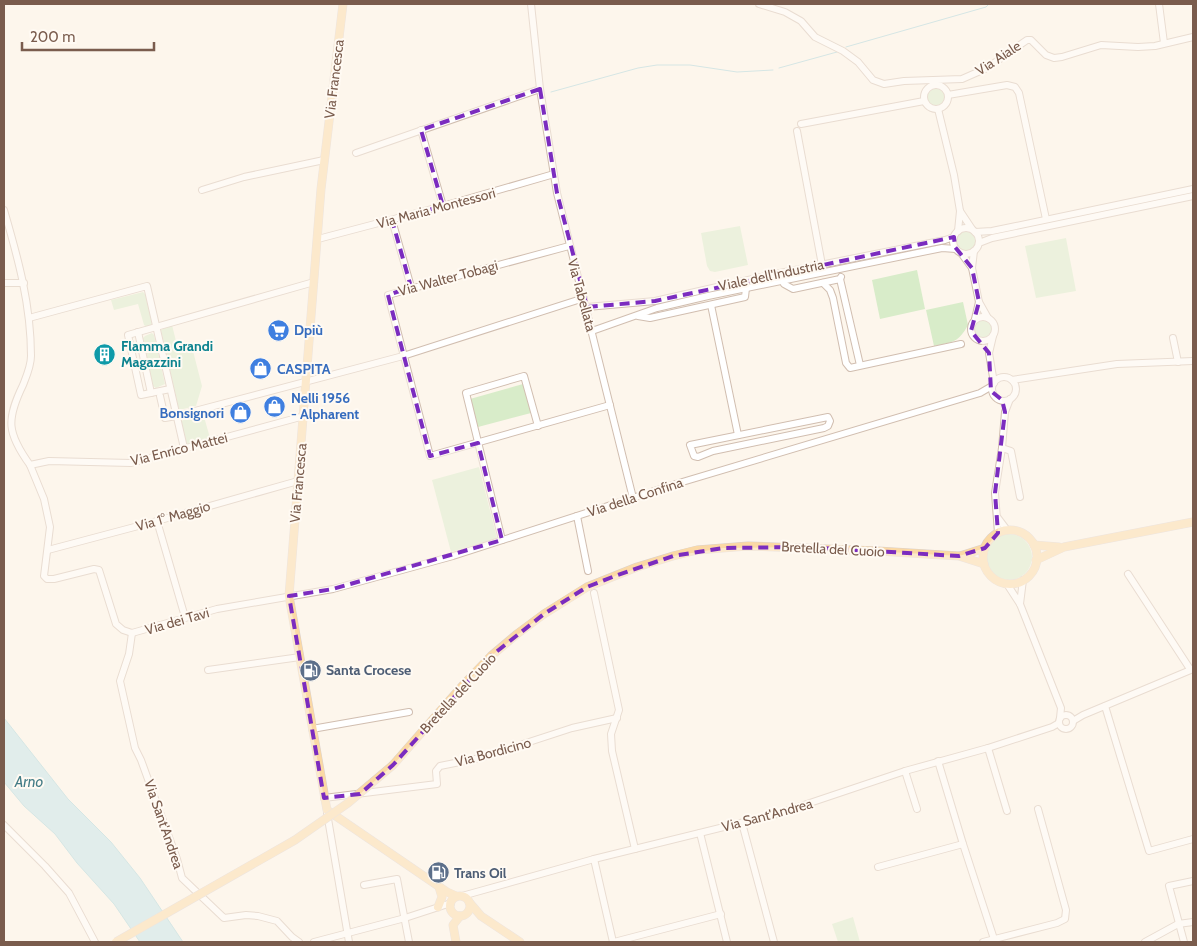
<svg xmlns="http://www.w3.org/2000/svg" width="1197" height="946" font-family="Cabin,sans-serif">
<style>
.green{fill:#d8ecc9}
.water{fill:#bfe3e8;stroke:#a5d3da}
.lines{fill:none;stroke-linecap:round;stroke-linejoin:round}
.stream{stroke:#a5d3da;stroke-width:1}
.minor-casing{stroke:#d1beb0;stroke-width:8}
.major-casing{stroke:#dad1cd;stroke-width:9}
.minor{stroke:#fff;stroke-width:6}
.major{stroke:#fbd9a5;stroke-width:8}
.major-bridge-casing{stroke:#dad1cd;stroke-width:9;stroke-linecap:butt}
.major-bridge{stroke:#fbd9a5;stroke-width:8}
.marked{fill:none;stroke:#7b2cbf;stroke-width:4;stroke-dasharray:10 6;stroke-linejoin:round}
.labels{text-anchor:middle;stroke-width:4;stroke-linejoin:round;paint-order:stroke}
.street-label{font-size:14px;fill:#7a5c4d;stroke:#fffaf3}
.shop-label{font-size:14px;font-weight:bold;fill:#366cbe;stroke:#fffaf3;text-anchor:start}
.culture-label{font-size:14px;font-weight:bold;fill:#0d838f;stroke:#fffaf3;text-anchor:start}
.service-label{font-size:14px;font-weight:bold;fill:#4e5e75;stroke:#fffaf3;text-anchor:start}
.water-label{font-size:15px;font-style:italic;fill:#437c86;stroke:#fffaf3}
</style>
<rect width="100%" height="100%" fill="#fdf6ec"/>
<!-- green -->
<g class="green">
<circle cx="936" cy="97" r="9"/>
<path d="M740,226L748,265L715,272L710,271L707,266L701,233Z"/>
<circle cx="966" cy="241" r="10"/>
<path d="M1066,238L1076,291L1036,298L1025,246Z"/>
<path d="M917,270L925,309L880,319L872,280Z"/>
<path d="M143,292L146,295L152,324L147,327L144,325L138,304L114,310L111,300Z"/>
<path d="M963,302L968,325C958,343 953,342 934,346L926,310Z"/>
<circle cx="983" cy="329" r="10"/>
<path d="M172,325L179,353L193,351L202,386L196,406L179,410L161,330Z"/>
<path d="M152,333L154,335L165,384L156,388L153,386L143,338L145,336Z"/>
<path d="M523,384L531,413L478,427L470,399Z"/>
<path d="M203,413L210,438L187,444L181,421Z"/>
<path d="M479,467L497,538L451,552L432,480Z"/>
<circle cx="1009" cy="557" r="23"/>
<path d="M853,917L860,942H838L832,924Z"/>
</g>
<!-- water -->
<path class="water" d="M4,718L68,799L111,842L140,878L183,942H140L114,904L77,863L55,834L24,806L4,782Z"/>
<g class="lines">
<!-- stream -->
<g class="stream">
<path d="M846,47L986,7L989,4"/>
<path d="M779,68L837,52"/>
<path d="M551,92L638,68L657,65H690L737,72L773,70"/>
</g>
<defs>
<g id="minor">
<path d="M531,4L540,89L557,193L633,498"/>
<path d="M759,4L785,12L801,21L815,37L843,51L858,62L873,80L884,84L904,81L962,79L987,68L1027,40H1031L1046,55L1054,58L1062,57L1101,45L1138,47L1155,46L1193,37"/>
<path d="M1159,4L1164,43"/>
<circle cx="936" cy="97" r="12"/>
<path d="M948,95L1007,85L1015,87L1019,93L1046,219"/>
<path d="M938,109L954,175L960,211"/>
<path d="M801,124L924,101"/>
<path d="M421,130L443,206"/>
<path d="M797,131L822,265"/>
<path d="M356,153L540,89"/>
<path d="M202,190L244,177L324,160"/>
<path d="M4,210C18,258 31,305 31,356C31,366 27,375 23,385C6,420 7,433 30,465L49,461L131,463L304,416"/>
<path d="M392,220L411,287"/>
<circle cx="966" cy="241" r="13"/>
<path d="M958,231L960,211L972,229"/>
<path d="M975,232L992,231L1193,189"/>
<path d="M318,239L443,206L554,174"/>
<path d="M979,243L992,238L1193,196"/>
<path d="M569,246L388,295L430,456L610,405"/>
<path d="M961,253L972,268L974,251"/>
<path d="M972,268L979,302"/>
<path d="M840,279L860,365"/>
<path d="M782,280L784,284L793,289L840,279L841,277"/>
<path d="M4,283H24"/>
<path d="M823,283L830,290L833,298L846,363L850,368L961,344"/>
<path d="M711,305L738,435"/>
<path d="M587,307L655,301L765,276L945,240L954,237"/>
<path d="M638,316L650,318L745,297L746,288"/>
<circle cx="983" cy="329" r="12"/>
<path d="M29,318L147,286L184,448"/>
<path d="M975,319L979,302L988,318"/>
<path d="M592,331L657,308L708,296L942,248L956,249"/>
<path d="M138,332L151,393"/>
<path d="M993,336L989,353L994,383"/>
<path d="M1173,338L1178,362"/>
<circle cx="1004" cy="389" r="12"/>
<path d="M1012,380L1117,364L1193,361"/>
<path d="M170,389L141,395L128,335L314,282"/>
<path d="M160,396L165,418L176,416L403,356L584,298"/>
<path d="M828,417L830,421L828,426L824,428L713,451L698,457L694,456L690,445Z"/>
<path d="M1002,448L1011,451L1020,497"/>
<path d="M30,465L44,499L50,527L44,576L47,579H54L94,569L99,570L116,624L123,630L132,633L217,609L333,589L453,556L679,483L980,393L992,386"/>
<path d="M577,516L588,571"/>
<path d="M998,518L1007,530"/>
<path d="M157,521L185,617"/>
<path d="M998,533L995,493L1002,448L1005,412L1010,399"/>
<path d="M502,540L466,393L524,376L538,426"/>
<path d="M48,550L157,521L298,481"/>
<path d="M1128,574L1190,669"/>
<path d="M1007,584L1020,604L1061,708L1060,718"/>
<path d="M594,593L619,710L611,734L612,751L635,849"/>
<path d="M1020,604L1023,580"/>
<path d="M132,633L129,654L120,681L135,748L141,760L177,859L182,878L224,918L246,915L258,916L277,921L292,937L299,942"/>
<path d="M208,670L300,657"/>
<path d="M1105,706L1149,851L1193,839"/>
<circle cx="1066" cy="722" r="7"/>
<path d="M1073,721L1083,715L1193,669"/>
<path d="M312,729L409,712"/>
<path d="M988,748L1007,811"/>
<path d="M938,761L963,844L994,939"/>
<path d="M905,771L917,809"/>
<path d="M324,798L437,784L436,771L440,766L480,758L572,728L617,718"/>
<path d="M327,813L349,942"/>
<path d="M742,823L774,942"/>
<path d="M4,825L45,866L69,893L95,942"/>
<path d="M700,833L727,942"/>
<path d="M594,859L613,942"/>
<path d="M878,867L963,844"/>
<path d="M364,885L397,879L409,942"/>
<path d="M462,896L594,859L777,814L905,771L988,748L1052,727L1059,723"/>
<path d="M314,942L405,918L451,903"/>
<path d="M614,942L721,914"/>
<path d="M983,942L1057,923L1065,919L1066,910L1038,809"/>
<path d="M1145,942L1178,924L1193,922"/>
<path d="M1184,942L1169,886L1193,881"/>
</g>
<g id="major">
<path d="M343,4L321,189L289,596L327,810L447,892L456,896"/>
<circle cx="1010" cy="557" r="27"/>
<path d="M1034,545L1059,547"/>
<path d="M960,556L985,548"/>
<path d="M1036,560L1064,547L1193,522"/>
<path d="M393,765L464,684L491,656L517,634L544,614L587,587L637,567L673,556L697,550L748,546L878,551L959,556L984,564"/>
<circle cx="460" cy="906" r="10"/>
<path d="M469,902L481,916L520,942"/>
<path d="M438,907L442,897L439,887"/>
<path d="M456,942L453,925L460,916"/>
</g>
</defs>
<!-- minor casing -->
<use href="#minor" class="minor-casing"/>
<!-- major casing -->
<use href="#major" class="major-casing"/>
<!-- minor -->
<use href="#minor" class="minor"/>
<!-- major -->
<use href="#major" class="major"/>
<defs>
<path id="major-bridge" d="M116,942L295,840L348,803L393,765"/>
</defs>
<!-- major-bridge casing -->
<use href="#major-bridge" class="major-bridge-casing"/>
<!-- major-bridge -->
<use href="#major-bridge" class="major-bridge"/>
</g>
<!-- marked area -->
<path d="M0 0H1197V946H0ZM540,89L557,193L587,307L655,301L954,237L955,247L972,268L979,302L971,331L989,353L991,391L1002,400L1005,412L995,493L998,533L985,548L959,556L804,547L723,548L673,556L615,576L587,587L544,614L491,656L393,765L360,794L324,798L289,596L333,589L502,540L478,443L430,456L388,295L411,287L392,220L443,206L421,130Z" fill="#fdf6ec" fill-opacity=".55" fill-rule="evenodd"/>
<path class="marked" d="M540,89L557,193L587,307L655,301L954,237L955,247L972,268L979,302L971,331L989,353L991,391L1002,400L1005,412L995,493L998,533L985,548L959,556L804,547L723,548L673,556L615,576L587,587L544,614L491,656L393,765L360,794L324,798L289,596L333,589L502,540L478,443L430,456L388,295L411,287L392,220L443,206L421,130Z"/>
<!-- icons -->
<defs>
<symbol id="supermarket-disc" viewBox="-11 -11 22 22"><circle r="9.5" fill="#3f7fe0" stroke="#fffaf3"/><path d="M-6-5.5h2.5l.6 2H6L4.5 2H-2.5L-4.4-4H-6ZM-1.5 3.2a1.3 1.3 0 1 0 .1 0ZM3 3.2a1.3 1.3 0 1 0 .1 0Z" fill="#fff"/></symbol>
<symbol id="building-disc" viewBox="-11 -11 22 22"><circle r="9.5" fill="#0f9aa8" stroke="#fffaf3"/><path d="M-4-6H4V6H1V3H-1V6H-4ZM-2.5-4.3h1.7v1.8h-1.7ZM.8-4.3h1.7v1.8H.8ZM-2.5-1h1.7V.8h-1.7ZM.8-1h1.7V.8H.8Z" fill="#fff"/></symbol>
<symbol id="shop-disc" viewBox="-11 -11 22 22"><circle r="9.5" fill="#3f7fe0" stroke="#fffaf3"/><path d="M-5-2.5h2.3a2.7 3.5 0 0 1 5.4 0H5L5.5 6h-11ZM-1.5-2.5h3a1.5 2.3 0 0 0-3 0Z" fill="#fff"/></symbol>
<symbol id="fuel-disc" viewBox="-11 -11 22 22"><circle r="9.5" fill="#5c6f8a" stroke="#fffaf3"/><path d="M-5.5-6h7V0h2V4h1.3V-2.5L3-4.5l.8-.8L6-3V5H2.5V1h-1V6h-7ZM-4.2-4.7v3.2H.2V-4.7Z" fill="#fff"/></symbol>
</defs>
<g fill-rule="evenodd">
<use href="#supermarket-disc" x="266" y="318" width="25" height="25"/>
<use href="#building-disc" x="92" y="342" width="25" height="25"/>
<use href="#shop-disc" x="248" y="356" width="25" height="25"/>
<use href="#shop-disc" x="262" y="394" width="25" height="25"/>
<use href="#shop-disc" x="228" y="400" width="25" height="25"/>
<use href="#fuel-disc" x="298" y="658" width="25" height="25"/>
<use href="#fuel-disc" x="426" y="860" width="25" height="25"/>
</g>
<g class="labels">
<!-- street labels -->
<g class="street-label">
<text transform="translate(998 58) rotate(-33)" y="5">Via Aiale</text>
<text transform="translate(334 79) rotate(-83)" y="5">Via Francesca</text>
<text transform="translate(436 208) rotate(-15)" y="5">Via Maria Montessori</text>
<text transform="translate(771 275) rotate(-12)" y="5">Viale dell'Industria</text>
<text transform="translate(448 278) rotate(-15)" y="5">Via Walter Tobagi</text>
<text transform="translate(582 295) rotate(75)" y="5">Via Tabellata</text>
<text transform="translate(179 449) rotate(-14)" y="5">Via Enrico Mattei</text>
<text transform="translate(298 483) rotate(-85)" y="5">Via Francesca</text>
<text transform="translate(635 497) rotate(-18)" y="5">Via della Confina</text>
<text transform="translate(173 516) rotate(-16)" y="5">Via 1° Maggio</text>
<text transform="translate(833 549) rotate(3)" y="5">Bretella del Cuoio</text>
<text transform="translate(177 621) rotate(-16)" y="5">Via dei Tavi</text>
<text transform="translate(458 693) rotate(-47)" y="5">Bretella del Cuoio</text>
<text transform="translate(493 752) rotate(-15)" y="5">Via Bordicino</text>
<text transform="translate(767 815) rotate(-15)" y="5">Via Sant'Andrea</text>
<text transform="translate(164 824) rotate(71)" y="5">Via Sant'Andrea</text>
</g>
<!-- shop labels -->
<g class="shop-label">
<text x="294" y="335">Dpiù</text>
<text x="277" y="374">CASPITA</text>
<text x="291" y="403">Nelli 1956<tspan x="291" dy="16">- Alpharent</tspan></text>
<text x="224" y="418" text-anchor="end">Bonsignori</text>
</g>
<!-- culture labels -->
<g class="culture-label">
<text x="121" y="351">Flamma Grandi<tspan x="121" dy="16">Magazzini</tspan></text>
</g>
<!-- service labels -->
<g class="service-label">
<text x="326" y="675">Santa Crocese</text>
<text x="454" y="878">Trans Oil</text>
</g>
<!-- water labels -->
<g class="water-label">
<text x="29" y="787">Arno</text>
</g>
</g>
<!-- border -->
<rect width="1197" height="946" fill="none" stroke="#7a5c4d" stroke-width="10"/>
<!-- scale -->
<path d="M22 42v8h132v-8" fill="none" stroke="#7a5c4d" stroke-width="2.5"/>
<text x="30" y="42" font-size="15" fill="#7a5c4d" stroke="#fffaf3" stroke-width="4" paint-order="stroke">200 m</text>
</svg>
